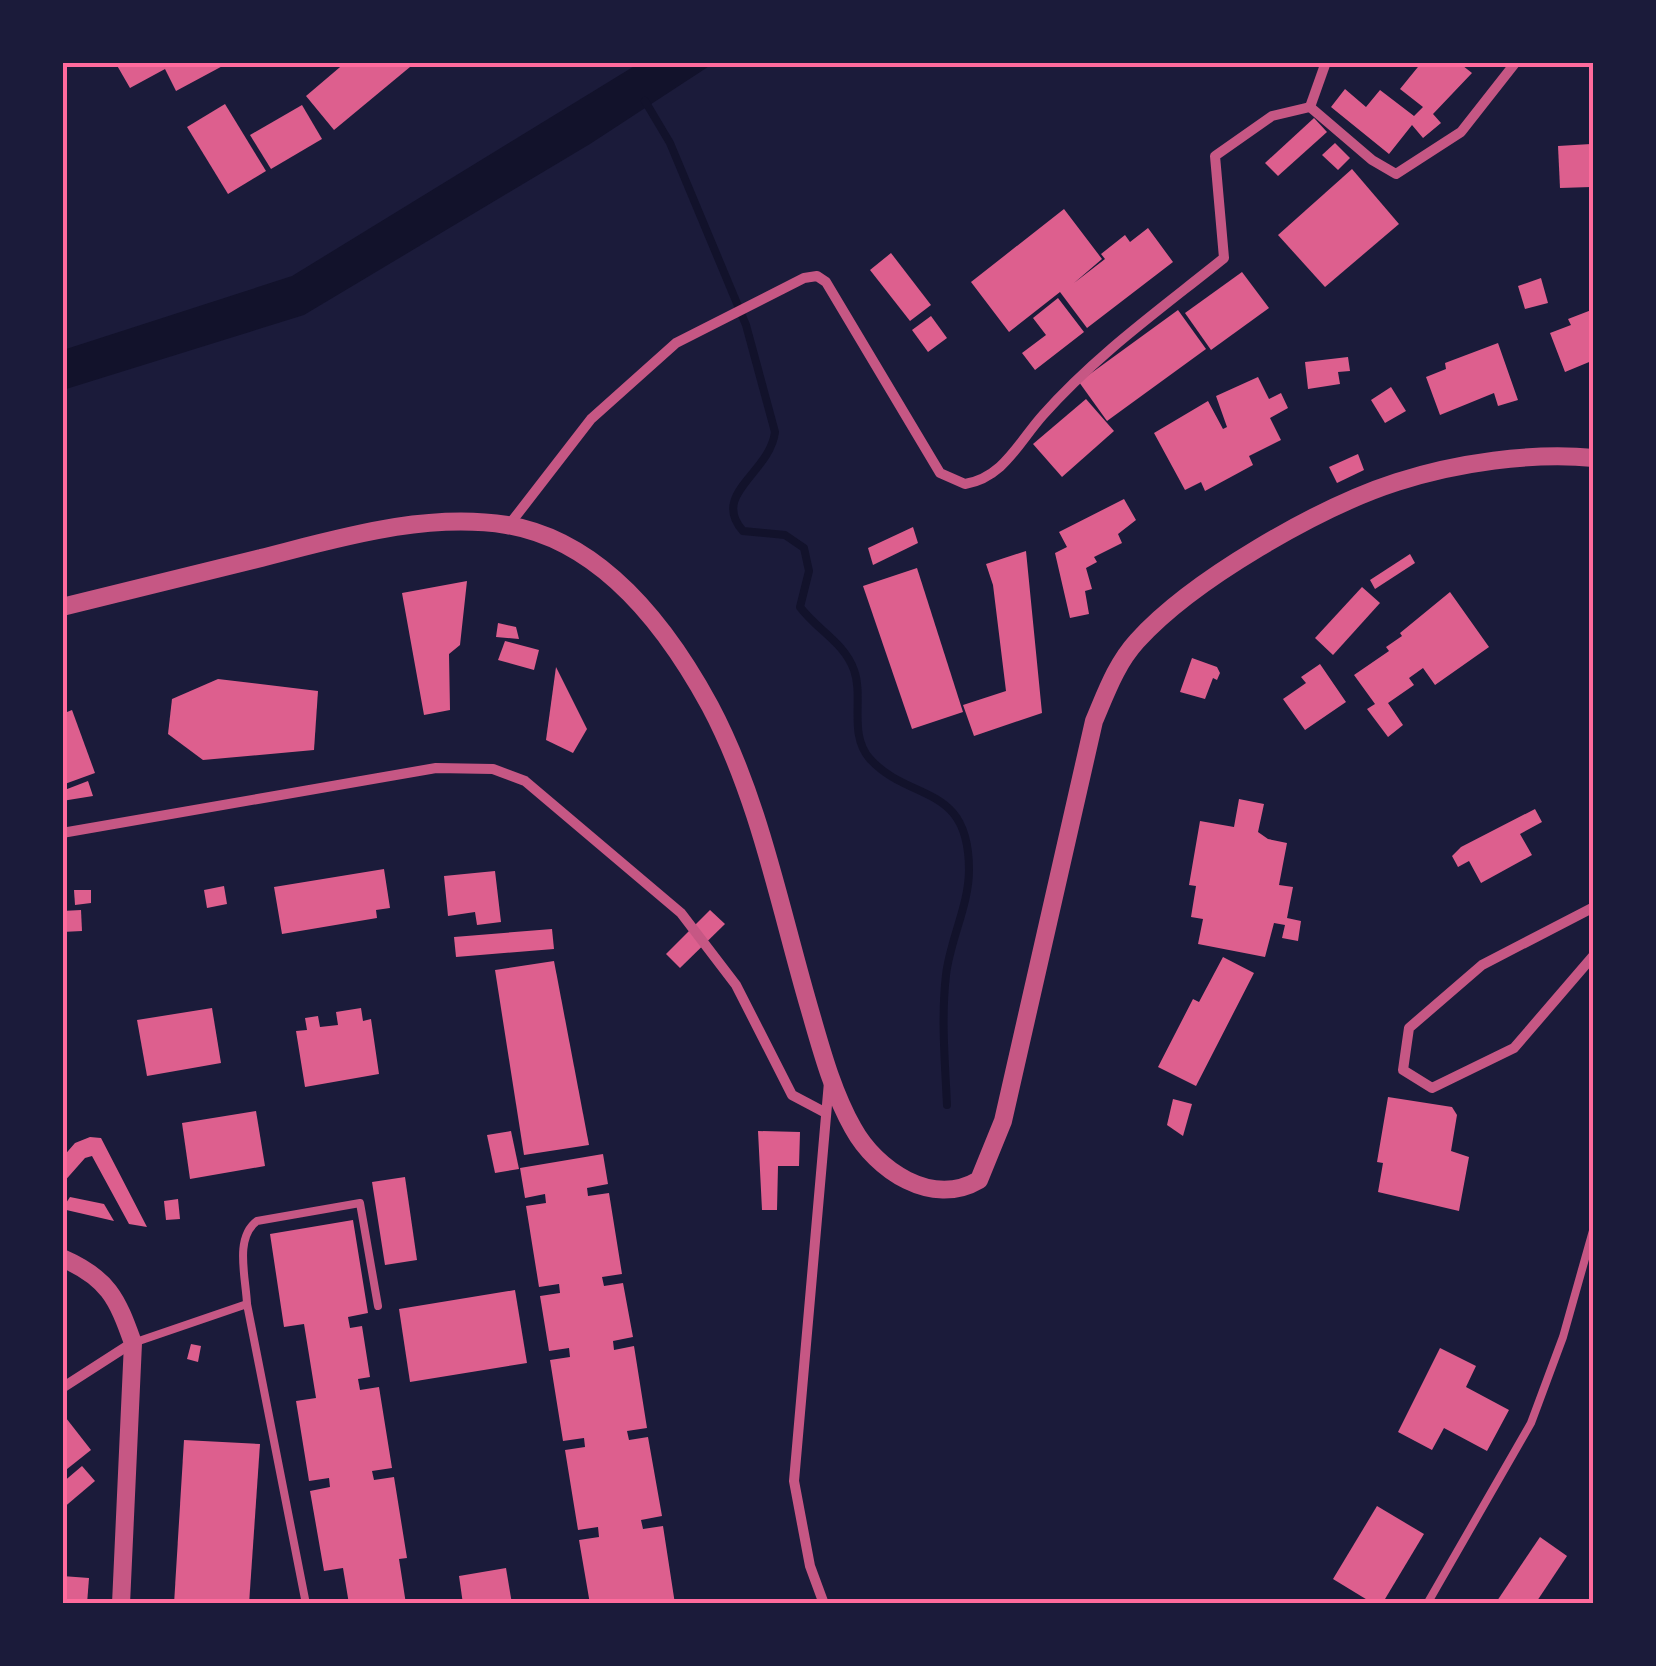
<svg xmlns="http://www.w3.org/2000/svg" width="1656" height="1666" viewBox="0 0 1656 1666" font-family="'Open Sans',sans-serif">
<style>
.water{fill:#12122b}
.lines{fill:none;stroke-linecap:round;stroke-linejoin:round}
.stream{stroke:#12122b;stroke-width:8}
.building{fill:#dd5f8e}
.service{stroke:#c65784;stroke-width:8}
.minor{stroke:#c65784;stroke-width:10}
.tertiary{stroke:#c65784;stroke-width:18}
.neatline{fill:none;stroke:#ff6b9d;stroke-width:4}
</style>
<rect width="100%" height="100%" fill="#1b1b3a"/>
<polygon class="water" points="641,62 714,63 590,144 304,315 63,390 63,350 292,276"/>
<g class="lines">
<path class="stream" d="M 645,101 L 670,143 L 746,325 L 775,432 C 770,473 710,494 743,531 L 785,535 L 804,548 L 809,571 L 800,607 C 817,630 844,642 854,670 C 864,698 848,734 870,759 C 910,803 969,782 969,870 C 969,905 950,940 946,975 C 941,1018 945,1062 947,1105"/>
</g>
<g class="building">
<polygon points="115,62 230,62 176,91 165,69 130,88"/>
<polygon points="346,62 416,62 334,130 306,96"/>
<polygon points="1422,62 1458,62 1472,73 1433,114 1441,123 1423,138 1412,125 1389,154 1331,107 1345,89 1366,107 1380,90 1414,116 1423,107 1400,89"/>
<polygon points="225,104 266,171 228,194 187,127"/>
<polygon points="302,105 322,139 271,169 250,135"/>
<polygon points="1314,118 1327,132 1278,176 1265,163"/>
<polygon points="1335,143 1350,158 1338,170 1322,155"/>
<polygon points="1591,144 1591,187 1560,188 1558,146"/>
<polygon points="1352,169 1399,224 1325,287 1278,235"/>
<polygon points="1064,209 1102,259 1074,283 1105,259 1101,254 1125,235 1130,242 1148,228 1173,262 1087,328 1060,292 1009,332 971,282"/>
<polygon points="891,253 931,305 910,321 870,270"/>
<polygon points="1242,272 1269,308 1211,350 1185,313"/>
<polygon points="1541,278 1548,303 1525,309 1518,286"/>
<polygon points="1058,298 1084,332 1035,370 1022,353 1046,335 1033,318"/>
<polygon points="1594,309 1594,360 1565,372 1550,333 1571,325 1568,319"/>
<polygon points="1178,310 1206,349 1107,421 1079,382"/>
<polygon points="931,316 947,338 928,352 912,330"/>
<polygon points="1498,343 1518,400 1498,406 1494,393 1440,415 1426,377 1446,369 1445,363"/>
<polygon points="1348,357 1350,371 1338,372 1340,384 1308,389 1305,362"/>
<polygon points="1258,377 1269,399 1281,393 1288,408 1270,418 1281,440 1249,456 1253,465 1205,491 1201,482 1185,490 1154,433 1208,401 1223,429 1227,427 1216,396"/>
<polygon points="1391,387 1406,411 1385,423 1371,400"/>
<polygon points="1086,399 1114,431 1062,477 1033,444"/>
<polygon points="1358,454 1364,470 1337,483 1329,467"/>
<polygon points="1124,499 1136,520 1118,534 1122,543 1094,557 1097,562 1086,568 1092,589 1085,591 1089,614 1070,618 1055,553 1067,547 1059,532"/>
<polygon points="913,527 918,543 873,565 868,548"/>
<polygon points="1026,551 1042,713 974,736 963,705 1006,691 993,585 986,564"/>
<polygon points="1410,554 1415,563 1375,589 1370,580"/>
<polygon points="917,568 963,712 912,729 863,586"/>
<polygon points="467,581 460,645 449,654 450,710 424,715 402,593"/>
<polygon points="1362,587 1380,603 1333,655 1315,638"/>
<polygon points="1450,592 1489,647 1435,685 1423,668 1409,678 1414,685 1388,703 1403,725 1388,737 1367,709 1375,704 1354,675 1389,651 1386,647 1402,636 1400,633"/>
<polygon points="498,623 516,627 519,639 496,637"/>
<polygon points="505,641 539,650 534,670 498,660"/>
<polygon points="1192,658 1217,667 1220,673 1217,680 1213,678 1205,699 1180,692"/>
<polygon points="1320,664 1346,702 1305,730 1283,699 1306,683 1301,677"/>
<polygon points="556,667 587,729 573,753 546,740"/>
<polygon points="218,679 318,691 314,750 203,760 168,734 172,699"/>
<polygon points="72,710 95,773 62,785 62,714"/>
<polygon points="88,781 93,796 62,801 62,791"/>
<polygon points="1239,799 1264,804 1258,832 1268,839 1287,843 1279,885 1293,887 1287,918 1301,921 1298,941 1282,938 1285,925 1274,923 1265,957 1198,944 1203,919 1191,917 1196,886 1189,885 1200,821 1234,827"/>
<polygon points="1535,809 1542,822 1520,834 1532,855 1481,883 1469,861 1458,867 1452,856 1461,847"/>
<polygon points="384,869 390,908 376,910 377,918 282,934 274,887"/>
<polygon points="495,871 501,922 477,925 475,912 448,916 444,876"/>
<polygon points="224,886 227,904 207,908 204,890"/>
<polygon points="74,890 91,890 91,903 75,905"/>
<polygon points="81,910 82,931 62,932 62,911"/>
<polygon points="710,910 725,924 680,968 666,954"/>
<polygon points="552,929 554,949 456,957 454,937"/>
<polygon points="1223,957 1254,973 1196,1086 1158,1067 1193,999 1199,1002"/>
<polygon points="554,961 589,1145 524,1155 495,970"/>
<polygon points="212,1008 221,1063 147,1076 137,1020"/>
<polygon points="361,1008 363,1021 371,1019 379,1074 305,1087 296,1031 307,1030 305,1018 318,1016 320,1027 338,1025 336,1012"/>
<polygon points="1388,1097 1452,1107 1457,1115 1451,1151 1469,1157 1459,1211 1378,1192 1383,1163 1377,1162"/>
<polygon points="1173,1099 1192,1104 1183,1136 1167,1125"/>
<polygon points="256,1111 265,1166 190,1179 182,1123"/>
<polygon points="511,1131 519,1169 495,1173 487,1135"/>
<polygon points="758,1131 800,1132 799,1166 778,1166 777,1210 762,1210"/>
<polygon points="90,1137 101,1138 147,1227 129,1224 92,1156 85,1158 62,1184 62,1158 75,1143"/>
<polygon points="603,1154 608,1184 587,1188 588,1196 609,1193 622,1274 602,1277 604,1286 623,1283 633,1337 613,1341 614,1350 634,1346 647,1428 627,1431 629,1440 648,1437 662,1516 641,1520 643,1529 663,1526 675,1604 590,1604 579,1540 599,1537 598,1527 578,1530 565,1450 585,1447 584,1438 563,1441 550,1360 570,1357 569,1348 549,1351 540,1296 560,1293 559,1284 539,1287 526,1206 546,1203 545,1194 525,1198 520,1168"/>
<polygon points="405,1177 417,1260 385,1265 372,1182"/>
<polygon points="70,1197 104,1204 114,1221 62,1209"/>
<polygon points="178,1199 180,1219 166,1220 164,1201"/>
<polygon points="353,1220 368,1313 348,1317 350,1328 362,1326 370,1377 358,1379 360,1390 379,1387 392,1468 372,1471 374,1480 394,1477 407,1558 399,1559 406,1604 349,1604 343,1568 324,1571 310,1491 330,1487 329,1478 309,1481 296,1401 316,1398 304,1324 284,1327 270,1234"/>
<polygon points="515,1290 527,1363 410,1382 399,1309"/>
<polygon points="191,1344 201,1346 198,1362 187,1359"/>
<polygon points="1440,1348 1476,1366 1466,1387 1509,1410 1487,1451 1444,1428 1432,1450 1398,1432"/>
<polygon points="66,1418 91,1450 62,1473 62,1421"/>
<polygon points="184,1440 260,1444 249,1604 174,1604"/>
<polygon points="82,1466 95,1481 62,1509 62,1483"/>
<polygon points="1377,1506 1424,1534 1382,1604 1374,1604 1333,1579"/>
<polygon points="1540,1537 1567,1556 1535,1604 1500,1604 1497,1601"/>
<polygon points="506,1568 512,1604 463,1604 459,1576"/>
<polygon points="62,1576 89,1578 87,1604 62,1604"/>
</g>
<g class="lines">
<g class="service">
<path d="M 247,1304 C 246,1278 234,1238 257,1221 L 360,1203 L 378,1306"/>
<polyline points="133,1343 247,1304 306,1604"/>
<polyline points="1427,1604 1531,1423 1563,1337 1594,1227"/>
</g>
<g class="minor">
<polyline points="1310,107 1326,62"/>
<path d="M 509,525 L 591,419 L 676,343 L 804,278 L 817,276 L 826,282 L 940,473 L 965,484 C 1004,477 1018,443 1043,415 C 1096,355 1162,308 1224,258 L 1215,156 L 1272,116 L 1310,107 L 1372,160 L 1396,174 L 1461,132 L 1516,62"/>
<polyline points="62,833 436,768 493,769 525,781 681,913 736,985 792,1095 826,1113"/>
<polyline points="1594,907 1482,965 1409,1028 1403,1070 1432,1088 1514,1048 1594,955"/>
<polyline points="62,1388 132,1343"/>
<polyline points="824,1604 810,1566 794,1481 829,1082"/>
</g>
<g class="tertiary">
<path d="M 62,607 C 129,590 195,574 261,558 C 340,538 425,512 507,525 C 602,541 667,627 710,706 C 759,798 780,908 809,1007 C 821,1048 832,1091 853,1128 C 876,1170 932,1208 979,1180 L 1003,1121 L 1094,721 C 1106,693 1116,664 1137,641 C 1192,580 1319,507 1397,482 C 1456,463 1531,452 1594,458"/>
<path d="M 62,1258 C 108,1278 117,1298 133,1343 L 121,1604"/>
</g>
</g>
<rect width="1656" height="1666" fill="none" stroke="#1b1b3a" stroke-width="130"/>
<rect x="65" y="65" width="1526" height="1536" class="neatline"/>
</svg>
